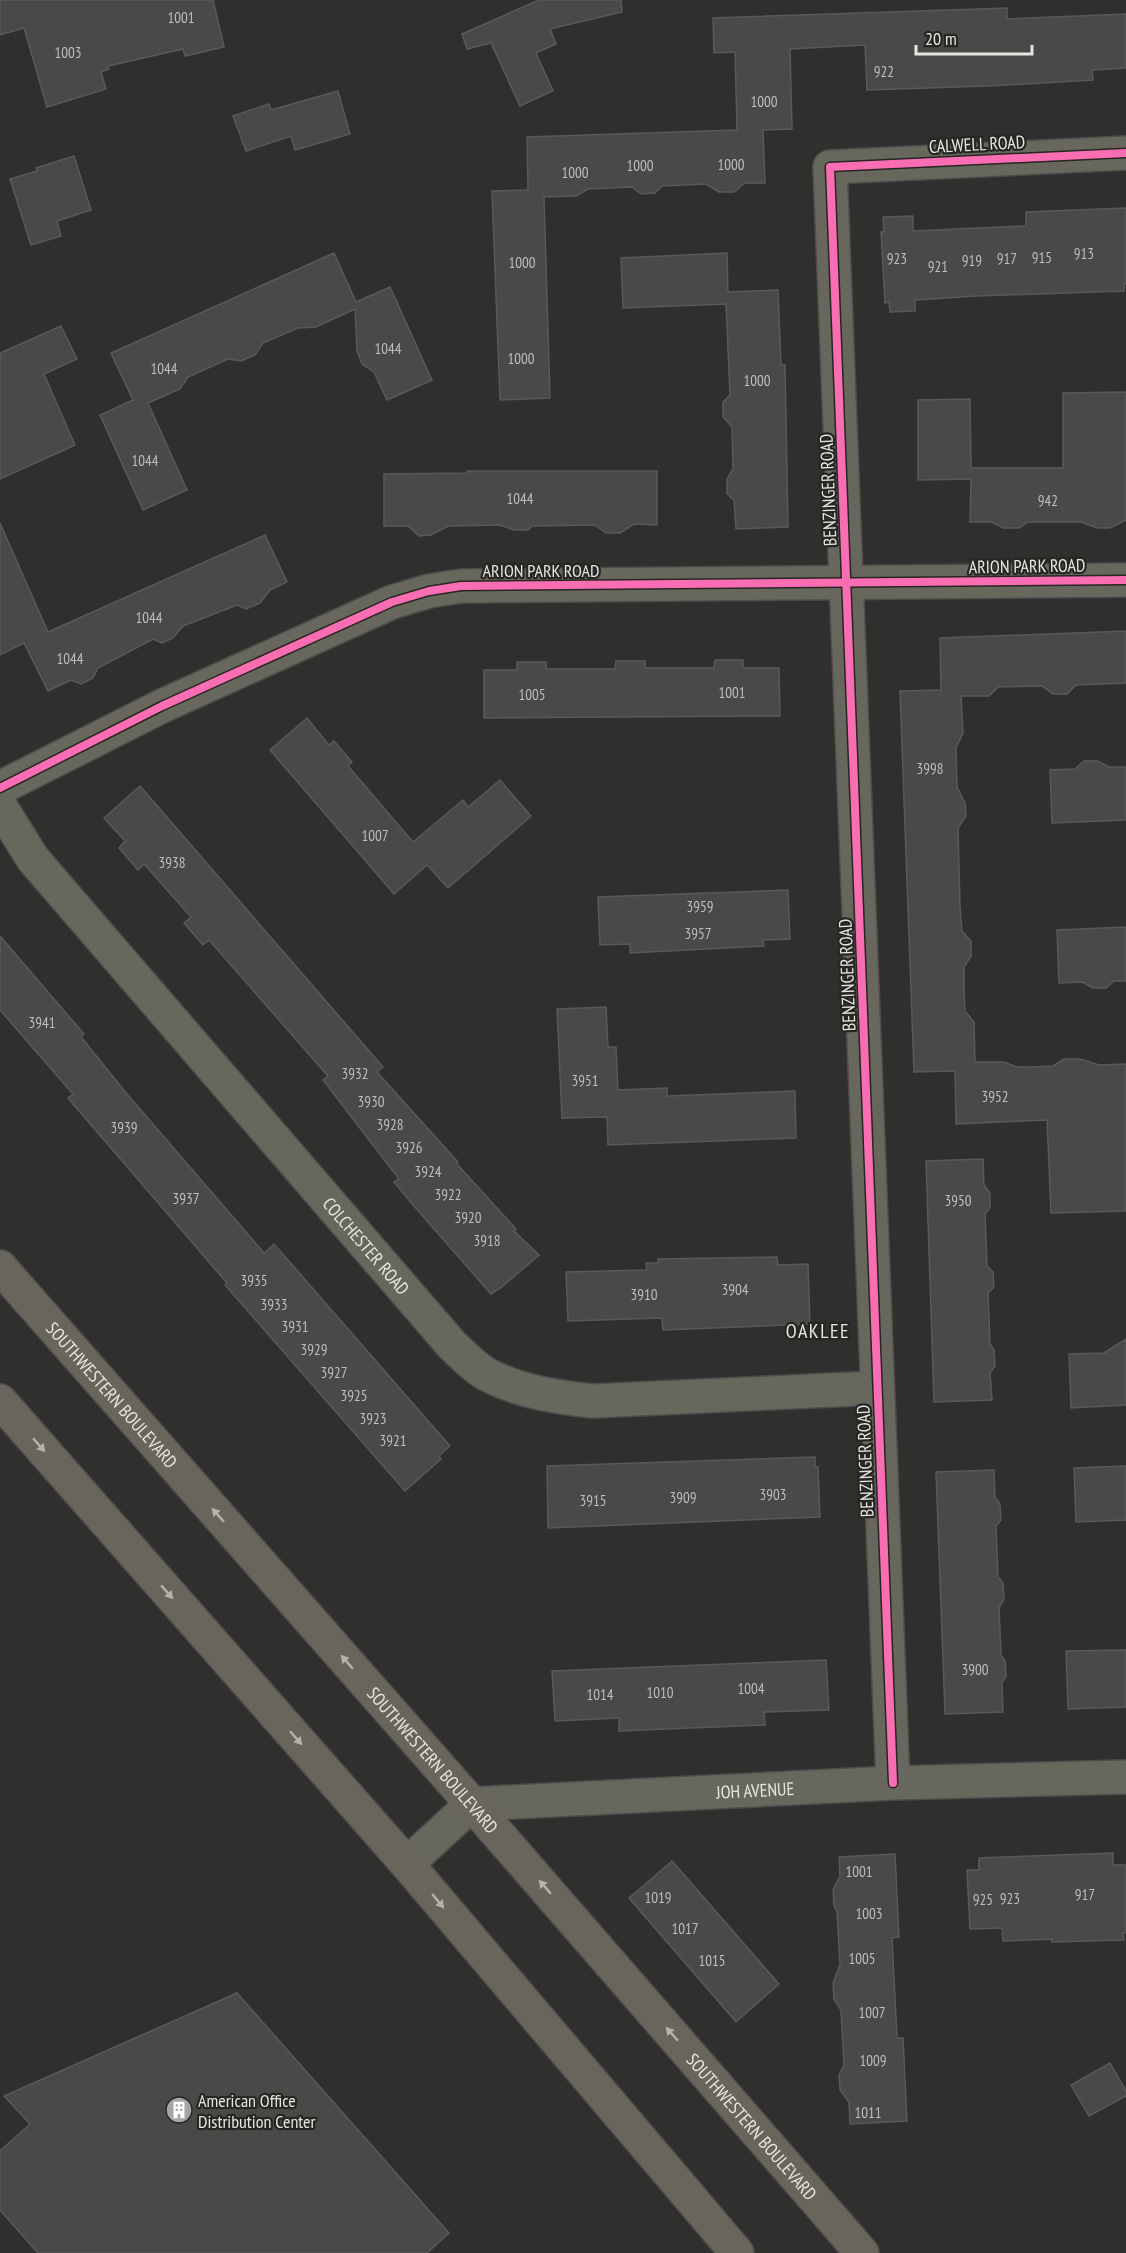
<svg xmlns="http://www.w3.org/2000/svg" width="1126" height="2253" viewBox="0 0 1126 2253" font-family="'PT Sans Narrow',sans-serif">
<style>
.building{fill:#4a4948;stroke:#5a5958;stroke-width:1.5}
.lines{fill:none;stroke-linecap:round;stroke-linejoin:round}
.street-casing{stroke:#4c4c4b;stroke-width:36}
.primary-casing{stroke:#4c4c4b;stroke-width:36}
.street{stroke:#68675d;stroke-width:33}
.primary{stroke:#68665c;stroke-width:33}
.cycleway-casing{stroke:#272622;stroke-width:11}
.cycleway{stroke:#f96db3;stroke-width:8}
.oneway{fill:#b3b2ac}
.labels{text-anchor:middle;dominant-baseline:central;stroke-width:4.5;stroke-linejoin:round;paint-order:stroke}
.number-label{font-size:15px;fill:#bebebc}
.street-label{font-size:18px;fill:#e5e5e2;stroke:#272622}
.poi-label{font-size:18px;fill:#e5e5e2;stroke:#272622;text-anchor:start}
.neighbourhood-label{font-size:20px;letter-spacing:1.5px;fill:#e5e5e2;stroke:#272622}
</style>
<rect width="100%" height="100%" fill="#302f2d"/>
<g class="building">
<polygon points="0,0 213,0 224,47 185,56 183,49 108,66 109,69 101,72 106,89 47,107 24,28 0,35"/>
<polygon points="539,0 621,0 622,12 550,29 556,44 536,53 553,91 520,106 491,43 467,49 462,34"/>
<polygon points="1007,8 1007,19 1126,14 1126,68 1092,70 1093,80 988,86 867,90 865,45 790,49 792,129 763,130 765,183 745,183 734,192 719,192 706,184 662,186 655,193 641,194 632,187 588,189 576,196 544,197 550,398 500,400 492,191 528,190 527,137 737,130 735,52 714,53 713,18"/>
<polygon points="338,91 350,134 295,150 291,136 246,151 233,116 269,104 271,110"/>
<polygon points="74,156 91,210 57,221 61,236 31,245 10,179 37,171 36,168"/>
<polygon points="1126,208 1126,284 1124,284 1124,291 977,296 915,300 915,311 890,312 889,302 885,303 881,232 884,232 883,217 913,216 913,231 1026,226 1026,212"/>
<polygon points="334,253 356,302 390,287 432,380 387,400 374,372 362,364 357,351 355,309 316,327 298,328 263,343 255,355 241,361 228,359 188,377 180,389 148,403 187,490 143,510 100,415 133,400 111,353"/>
<polygon points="727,253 728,292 778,290 781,365 785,365 788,527 736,529 734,500 727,494 727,479 733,469 732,427 723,417 723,402 730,395 726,304 623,308 621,258"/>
<polygon points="61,326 77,359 44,374 75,445 0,479 0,353"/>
<polygon points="1126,392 1126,520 1110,528 1097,528 1081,522 1028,522 1019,528 1003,528 992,522 970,522 971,479 918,480 918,400 970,399 971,468 1063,468 1063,393"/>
<polygon points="467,471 657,471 657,525 634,524 620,533 606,533 595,525 532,526 528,530 514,530 500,525 448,526 431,535 419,536 408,526 384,526 384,474 467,473"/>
<polygon points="0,523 48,632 265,535 287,582 270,590 260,603 246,609 237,605 183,626 173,638 162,643 153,639 98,668 93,678 81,684 71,680 48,691 24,643 0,655"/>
<polygon points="1126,631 1126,683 1076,685 1067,694 1053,694 1042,686 998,687 989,696 961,696 963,733 956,748 957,787 965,803 966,816 958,828 960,907 962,931 971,941 971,956 964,967 964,991 965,1011 974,1022 975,1062 1004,1062 1017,1067 1033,1067 1053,1066 1064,1059 1080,1059 1099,1065 1126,1064 1126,1211 1051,1213 1047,1120 956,1124 955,1071 914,1072 900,691 941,690 940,638"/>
<polygon points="715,660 743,660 743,668 779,668 780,716 484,718 484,670 517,670 517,662 546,662 546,669 615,669 616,661 645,661 645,668 714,668"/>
<polygon points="307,718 329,745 334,741 352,762 348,766 413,842 463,800 468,807 500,780 531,816 448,888 427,865 394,894 270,750"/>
<polygon points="1084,761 1098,761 1109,767 1126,767 1126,820 1052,823 1050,770 1075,769"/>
<polygon points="140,786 383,1067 377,1072 458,1162 456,1163 516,1229 514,1231 539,1255 502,1287 491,1294 413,1205 394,1182 399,1179 323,1080 328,1076 209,940 203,945 184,923 191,917 144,864 138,870 119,848 125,841 104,818"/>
<polygon points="788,890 790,939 763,940 764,946 630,953 630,944 600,945 598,897"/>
<polygon points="1126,927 1126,981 1114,981 1106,988 1093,988 1082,982 1059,983 1057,930"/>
<polygon points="0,936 84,1034 81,1037 127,1094 264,1253 274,1244 450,1446 439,1456 441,1459 405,1491 225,1285 227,1283 68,1098 73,1094 0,1010"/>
<polygon points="606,1007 608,1047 616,1047 618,1090 667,1088 667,1096 795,1091 796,1138 608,1145 607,1117 562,1118 557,1009"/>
<polygon points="983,1159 984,1185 990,1193 990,1208 985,1214 987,1266 993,1272 994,1287 988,1293 990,1344 994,1350 995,1366 990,1373 992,1400 934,1402 926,1161"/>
<polygon points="777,1257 778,1265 808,1264 810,1324 663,1330 662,1318 568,1321 566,1272 647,1270 646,1263 658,1263 658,1259"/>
<polygon points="1126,1339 1126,1405 1071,1408 1069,1354 1104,1353"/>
<polygon points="815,1457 815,1467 818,1467 820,1517 548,1528 547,1466"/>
<polygon points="1126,1466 1126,1520 1076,1522 1074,1468"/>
<polygon points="994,1470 995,1497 1000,1504 1001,1520 996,1526 998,1577 1003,1583 1004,1599 999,1608 1001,1655 1005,1661 1006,1676 1002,1683 1003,1712 945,1714 936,1472"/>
<polygon points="1126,1650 1126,1707 1068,1709 1066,1651"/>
<polygon points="826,1660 829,1710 764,1712 765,1725 619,1731 619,1718 555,1721 552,1671"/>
<polygon points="1113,1853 1113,1865 1126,1865 1126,1933 1123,1933 1124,1940 1052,1942 1052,1939 1003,1941 1002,1928 970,1929 967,1870 979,1870 979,1858"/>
<polygon points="895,1854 899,1937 892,1938 897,2038 903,2038 907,2121 850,2124 849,2102 840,2090 839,2075 844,2065 841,2010 834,1999 833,1983 840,1965 837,1911 834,1906 833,1890 840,1876 839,1857"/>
<polygon points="672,1861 779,1984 736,2022 629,1898"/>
<polygon points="237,1993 449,2233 427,2253 38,2253 0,2210 0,2151 30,2124 4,2096"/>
<polygon points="1110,2063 1126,2091 1126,2096 1089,2116 1071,2085"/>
</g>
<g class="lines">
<defs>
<g id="street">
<polyline points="0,788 162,706 392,602 429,591 461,586 1126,580"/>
<path id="s1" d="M 0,806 L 33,859 L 452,1345 C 463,1355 475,1368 488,1375 C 521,1392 556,1397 592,1401 L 877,1388"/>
<polyline points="893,1783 830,167 1126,153"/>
<path id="s2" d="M 407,1864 L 472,1804 L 893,1783 L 1126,1777"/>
</g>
<g id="primary">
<path id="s3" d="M 0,1267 L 472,1804 L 862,2253"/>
<polyline points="0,1401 407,1864 737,2253"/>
</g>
</defs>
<use href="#street" class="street-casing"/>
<use href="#primary" class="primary-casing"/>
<use href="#street" class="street"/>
<use href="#primary" class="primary"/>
<defs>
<g id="cycleway">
<polyline points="0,788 162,706 392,602 429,591 461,586 1126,580"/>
<polyline points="893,1783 830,167 1126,153"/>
</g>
</defs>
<use href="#cycleway" class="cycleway-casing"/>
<use href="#cycleway" class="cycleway"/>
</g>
<defs><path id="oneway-solid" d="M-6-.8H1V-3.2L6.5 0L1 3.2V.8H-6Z" transform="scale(1.5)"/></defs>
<g class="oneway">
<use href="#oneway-solid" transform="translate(39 1445) rotate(49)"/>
<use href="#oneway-solid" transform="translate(218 1515) rotate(-131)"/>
<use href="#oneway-solid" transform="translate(167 1592) rotate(49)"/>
<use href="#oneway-solid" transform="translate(347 1662) rotate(-131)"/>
<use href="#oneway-solid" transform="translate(296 1738) rotate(49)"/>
<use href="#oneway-solid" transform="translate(545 1887) rotate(-131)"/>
<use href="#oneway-solid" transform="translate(438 1901) rotate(50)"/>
<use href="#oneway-solid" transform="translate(672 2034) rotate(-131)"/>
</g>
<defs>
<symbol id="building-disc" viewBox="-11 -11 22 22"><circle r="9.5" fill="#a6a5a3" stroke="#272622"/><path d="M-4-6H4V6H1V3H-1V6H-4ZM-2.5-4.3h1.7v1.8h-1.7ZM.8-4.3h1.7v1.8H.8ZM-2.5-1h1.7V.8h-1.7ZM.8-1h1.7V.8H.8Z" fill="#fff"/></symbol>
</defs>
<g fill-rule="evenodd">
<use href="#building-disc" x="164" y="2095" width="30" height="30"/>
</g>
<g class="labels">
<g class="number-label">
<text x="181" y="17">1001</text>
<text x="68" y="52">1003</text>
<text x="884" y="71">922</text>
<text x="764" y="101">1000</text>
<text x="731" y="164">1000</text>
<text x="640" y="165">1000</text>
<text x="575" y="172">1000</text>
<text x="1084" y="253">913</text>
<text x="1042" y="257">915</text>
<text x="897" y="258">923</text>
<text x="1007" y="258">917</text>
<text x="972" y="260">919</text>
<text x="522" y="262">1000</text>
<text x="938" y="266">921</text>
<text x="388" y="348">1044</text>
<text x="521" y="358">1000</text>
<text x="164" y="368">1044</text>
<text x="757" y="380">1000</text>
<text x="145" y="460">1044</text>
<text x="520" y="498">1044</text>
<text x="1048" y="500">942</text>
<text x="149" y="617">1044</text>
<text x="70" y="658">1044</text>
<text x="732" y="692">1001</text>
<text x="532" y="694">1005</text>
<text x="930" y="768">3998</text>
<text x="375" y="835">1007</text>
<text x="172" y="862">3938</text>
<text x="700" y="906">3959</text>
<text x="698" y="933">3957</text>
<text x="42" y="1022">3941</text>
<text x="355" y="1073">3932</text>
<text x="585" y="1080">3951</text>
<text x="995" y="1096">3952</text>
<text x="371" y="1101">3930</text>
<text x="390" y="1124">3928</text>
<text x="124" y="1127">3939</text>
<text x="409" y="1147">3926</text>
<text x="428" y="1171">3924</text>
<text x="448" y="1194">3922</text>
<text x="186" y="1198">3937</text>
<text x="958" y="1200">3950</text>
<text x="468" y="1217">3920</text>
<text x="487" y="1240">3918</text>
<text x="254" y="1280">3935</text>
<text x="735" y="1289">3904</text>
<text x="644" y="1294">3910</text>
<text x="274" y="1304">3933</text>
<text x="295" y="1326">3931</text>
<text x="314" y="1349">3929</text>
<text x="334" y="1372">3927</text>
<text x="354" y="1395">3925</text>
<text x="373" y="1418">3923</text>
<text x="393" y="1440">3921</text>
<text x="773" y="1494">3903</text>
<text x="683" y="1497">3909</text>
<text x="593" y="1500">3915</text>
<text x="975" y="1669">3900</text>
<text x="751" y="1688">1004</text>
<text x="660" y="1692">1010</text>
<text x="600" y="1694">1014</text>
<text x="859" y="1871">1001</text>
<text x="1085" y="1894">917</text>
<text x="658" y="1897">1019</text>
<text x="1010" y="1898">923</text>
<text x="983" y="1899">925</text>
<text x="869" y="1913">1003</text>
<text x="685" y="1928">1017</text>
<text x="862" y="1958">1005</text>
<text x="712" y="1960">1015</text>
<text x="872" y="2012">1007</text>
<text x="873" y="2060">1009</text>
<text x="868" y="2112">1011</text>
</g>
<g class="street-label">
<text transform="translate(977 144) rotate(-3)">CALWELL ROAD</text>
<text transform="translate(828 490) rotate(-92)">BENZINGER ROAD</text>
<text transform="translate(1027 566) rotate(-1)">ARION PARK ROAD</text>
<text x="541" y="570">ARION PARK ROAD</text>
<text transform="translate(847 975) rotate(-92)">BENZINGER ROAD</text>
<text stroke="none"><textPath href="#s1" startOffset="573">COLCHESTER ROAD</textPath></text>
<text stroke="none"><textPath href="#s3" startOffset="170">SOUTHWESTERN BOULEVARD</textPath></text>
<text transform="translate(865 1461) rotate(-92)">BENZINGER ROAD</text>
<text stroke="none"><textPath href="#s3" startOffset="656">SOUTHWESTERN BOULEVARD</textPath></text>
<text stroke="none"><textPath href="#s2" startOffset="372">JOH AVENUE</textPath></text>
<text stroke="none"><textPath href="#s3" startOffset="1142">SOUTHWESTERN BOULEVARD</textPath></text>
</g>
<g class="poi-label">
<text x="198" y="2100">American Office<tspan x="198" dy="21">Distribution Center</tspan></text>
</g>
<g class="neighbourhood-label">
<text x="818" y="1331">OAKLEE</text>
</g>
</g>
<path d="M916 45v9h116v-9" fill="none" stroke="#e5e5e2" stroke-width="3"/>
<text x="925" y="45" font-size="18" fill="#e5e5e2" stroke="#272622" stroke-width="4.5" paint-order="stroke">20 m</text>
</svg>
